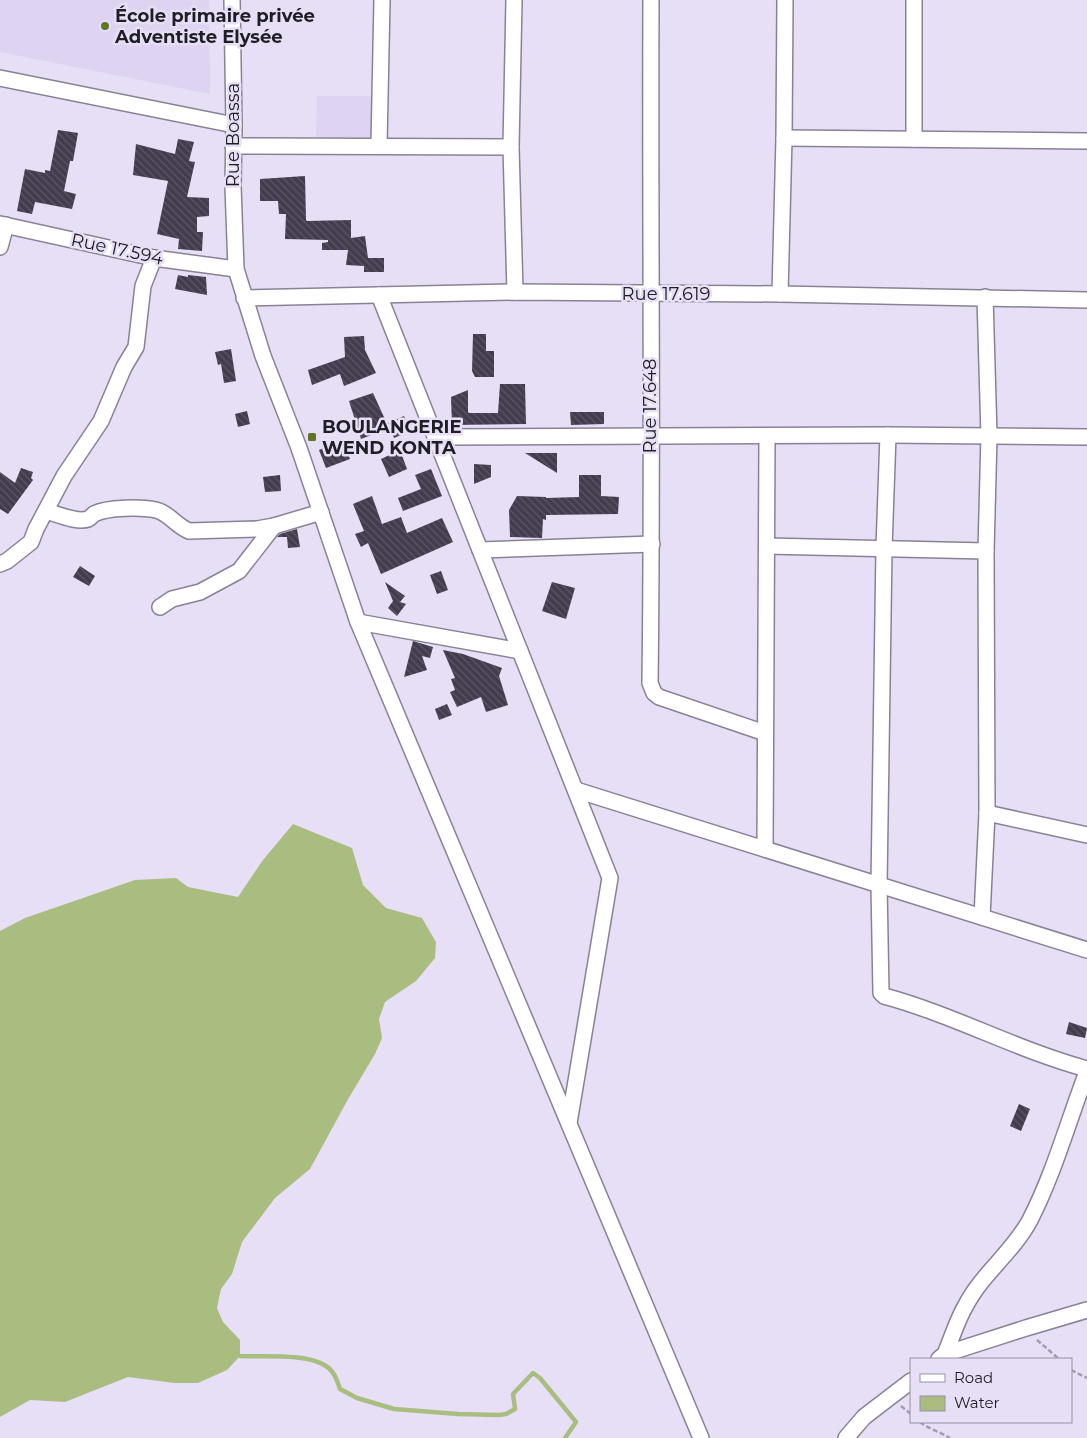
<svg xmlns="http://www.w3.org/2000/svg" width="1087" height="1438" viewBox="0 0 1087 1438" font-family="Montserrat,sans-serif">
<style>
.built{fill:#ded3f1}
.water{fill:#aabd81}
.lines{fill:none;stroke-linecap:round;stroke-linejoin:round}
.stream{stroke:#aabd81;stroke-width:4.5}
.building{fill:url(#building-back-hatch)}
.minor-casing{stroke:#898296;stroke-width:18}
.path{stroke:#a29cad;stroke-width:2.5;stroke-dasharray:5 2.5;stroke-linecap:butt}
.minor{stroke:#fff;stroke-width:15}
.poi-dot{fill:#617526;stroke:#e7dff6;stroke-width:2}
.labels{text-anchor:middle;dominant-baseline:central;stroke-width:5;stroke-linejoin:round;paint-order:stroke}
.poi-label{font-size:18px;font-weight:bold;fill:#201d25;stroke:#e7dff6;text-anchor:start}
.street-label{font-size:18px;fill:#201d25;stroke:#e7dff6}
</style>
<defs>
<pattern id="building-back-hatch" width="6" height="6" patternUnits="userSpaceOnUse" patternTransform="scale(1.25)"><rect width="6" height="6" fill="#433c4e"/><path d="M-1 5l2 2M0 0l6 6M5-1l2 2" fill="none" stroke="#5b5564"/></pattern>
</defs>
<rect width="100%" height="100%" fill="#e7dff6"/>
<g class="built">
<polygon points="0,0 209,0 210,94 0,52"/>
<polygon points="317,96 371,96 371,138 316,137"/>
</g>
<polygon class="water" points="293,824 352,848 363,885 386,908 422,918 436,942 435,958 416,981 385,1002 379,1019 382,1038 375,1054 347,1101 310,1169 275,1198 242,1242 232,1274 221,1289 217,1308 223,1322 240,1340 240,1356 227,1370 198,1383 174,1383 128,1377 65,1402 30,1400 0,1417 0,931 25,918 135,880 176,878 188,887 238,897 263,860"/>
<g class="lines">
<path class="stream" d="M 235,1354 L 240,1356 C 264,1357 306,1353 326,1366 C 334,1371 337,1380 340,1389 L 357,1398 L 394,1409 L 458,1414 L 499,1415 L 506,1414 L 515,1409 L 513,1394 L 533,1373 L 540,1378 L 576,1422 L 565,1438"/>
</g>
<g class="building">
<polygon points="58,130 78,133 73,161 70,161 64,191 76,194 72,209 35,202 32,214 17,211 25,169 45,173 45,170 50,171"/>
<polygon points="178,139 194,142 189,161 195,162 187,197 209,198 209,216 197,217 197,232 203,232 202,251 178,249 179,239 157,234 168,181 133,175 136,144 175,154"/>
<polygon points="305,176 306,220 307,221 351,220 351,238 365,236 368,258 384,258 384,272 364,272 364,266 346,265 348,250 322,250 322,243 328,242 328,240 285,239 286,214 279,214 278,201 260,201 260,179"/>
<polygon points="178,275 188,277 188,275 206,277 207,295 175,289"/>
<polygon points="473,334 486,334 486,351 494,351 494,377 475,377 472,371"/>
<polygon points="364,336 365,350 376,373 344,386 340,374 312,385 308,370 345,357 344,337"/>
<polygon points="231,349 236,381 224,383 221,364 218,365 215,352"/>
<polygon points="500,384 525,384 526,424 452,425 451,397 468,390 468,412 469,413 498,413"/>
<polygon points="373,393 389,428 361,439 349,401"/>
<polygon points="247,411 250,424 238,427 235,414"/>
<polygon points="570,412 604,412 604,424 571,425"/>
<polygon points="404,416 410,431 394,438 388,423"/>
<polygon points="342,440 350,459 326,468 319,450"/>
<polygon points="400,450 407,469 389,477 381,459"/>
<polygon points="525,453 557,453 557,473"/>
<polygon points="474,464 491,465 491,477 474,484"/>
<polygon points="21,468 33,472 31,478 33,480 8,514 0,509 0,472 15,483"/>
<polygon points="431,469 442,496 403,511 398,498 421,489 415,475"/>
<polygon points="280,475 281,491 265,492 263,477"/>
<polygon points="579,475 601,475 601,496 619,497 618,514 546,515 546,520 543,519 542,538 510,537 509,510 517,496 546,497 546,498 579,497"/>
<polygon points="372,496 382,524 401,517 407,533 442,518 453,542 381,574 368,543 361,547 355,534 364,531 353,504"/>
<polygon points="297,529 300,547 288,548 287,537 277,537 280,534"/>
<polygon points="80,566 95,576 89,586 73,577"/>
<polygon points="441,571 448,590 437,594 430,575"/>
<polygon points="385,582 405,596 400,602 406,604 397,616 388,608 393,601"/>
<polygon points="552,582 575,588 566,619 542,611"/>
<polygon points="413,641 433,647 430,658 422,656 427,670 404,677"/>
<polygon points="443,650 463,654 502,668 499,676 508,705 486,712 481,697 457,707 450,692 455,690 451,679 455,678"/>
<polygon points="447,704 452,715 439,720 435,709"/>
<polygon points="1069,1022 1087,1028 1085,1038 1066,1034"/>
<polygon points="1019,1104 1030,1109 1021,1131 1010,1126"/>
</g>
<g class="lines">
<defs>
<g id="minor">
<polyline points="232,0 234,125 233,186 236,269 263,356 299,448 358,622 701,1438"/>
<polyline points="514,0 511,147 515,292"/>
<path d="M 651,0 C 650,228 653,455 650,683 L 654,693 L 659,697 L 765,733"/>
<polyline points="0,78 234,125"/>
<polyline points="784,138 1087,141"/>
<polyline points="914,139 914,0"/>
<polyline points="379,145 382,0"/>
<polyline points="233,146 511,147"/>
<polyline points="0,224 154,258 236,269"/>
<polyline points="0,247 6,225"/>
<polyline points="780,294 784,138 785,0"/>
<polyline points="379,295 610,878 569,1123"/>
<polyline points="244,298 515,292 780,294 1087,300"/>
<path d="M 888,435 L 884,548 L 879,885 L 881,993 L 884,996 C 954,1015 1017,1050 1087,1069"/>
<polyline points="435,437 888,435 1087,437"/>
<path d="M 46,511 C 57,514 77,523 88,519 C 90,518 92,516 94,514 C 108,507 141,507 156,510 C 169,513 176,526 189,531 L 257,529 L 274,526 L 321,512"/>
<polyline points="767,546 986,551"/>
<polyline points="480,550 652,544"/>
<polyline points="0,564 7,561 31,542 36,529 64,476 101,421 124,367 136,347 143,286 154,258"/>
<polyline points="160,607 172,599 200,592 239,571 274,526"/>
<polyline points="358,622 520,651"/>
<polyline points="576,790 1087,950"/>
<polyline points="987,813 1087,835"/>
<polyline points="765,849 767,436"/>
<polyline points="982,917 987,813 986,551 989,436 985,297"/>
<polyline points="945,1354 1026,1328 1087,1310"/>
<path d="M 939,1359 L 945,1354 C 952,1338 957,1320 966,1305 C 982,1274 1013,1252 1030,1220 C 1054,1173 1068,1122 1087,1072"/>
<polyline points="846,1438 864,1417 911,1381"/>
</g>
</defs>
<use href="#minor" class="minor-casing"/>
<g class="path">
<polyline points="1037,1340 1059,1359"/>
<polyline points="1071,1370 1087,1378"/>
<polyline points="901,1406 911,1414"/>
<path d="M 920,1422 C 929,1429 940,1432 950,1438"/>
</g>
<use href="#minor" class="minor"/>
</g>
<g class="poi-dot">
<circle cx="105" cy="26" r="5"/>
<rect x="307" y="432" width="10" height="10" rx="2.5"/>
</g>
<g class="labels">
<g class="poi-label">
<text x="115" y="16">École primaire privée<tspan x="115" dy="21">Adventiste Elysée</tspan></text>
<text x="322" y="427">BOULANGERIE<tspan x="322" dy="21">WEND KONTA</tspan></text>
</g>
<g class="street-label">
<text transform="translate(233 135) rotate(-90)">Rue Boassa</text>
<text transform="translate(117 249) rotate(12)">Rue 17.594</text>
<text x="666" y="294">Rue 17.619</text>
<text transform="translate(650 406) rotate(-90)">Rue 17.648</text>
</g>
</g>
<rect x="910" y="1358" width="162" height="65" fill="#e7dff6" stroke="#9791a2"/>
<rect x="920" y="1374" width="25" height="8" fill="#ffffff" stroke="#9791a2"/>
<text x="954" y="1383" font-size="15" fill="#201d25">Road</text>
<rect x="920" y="1396" width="25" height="15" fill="#aabd81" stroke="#9791a2"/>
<text x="954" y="1408" font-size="15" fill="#201d25">Water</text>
</svg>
